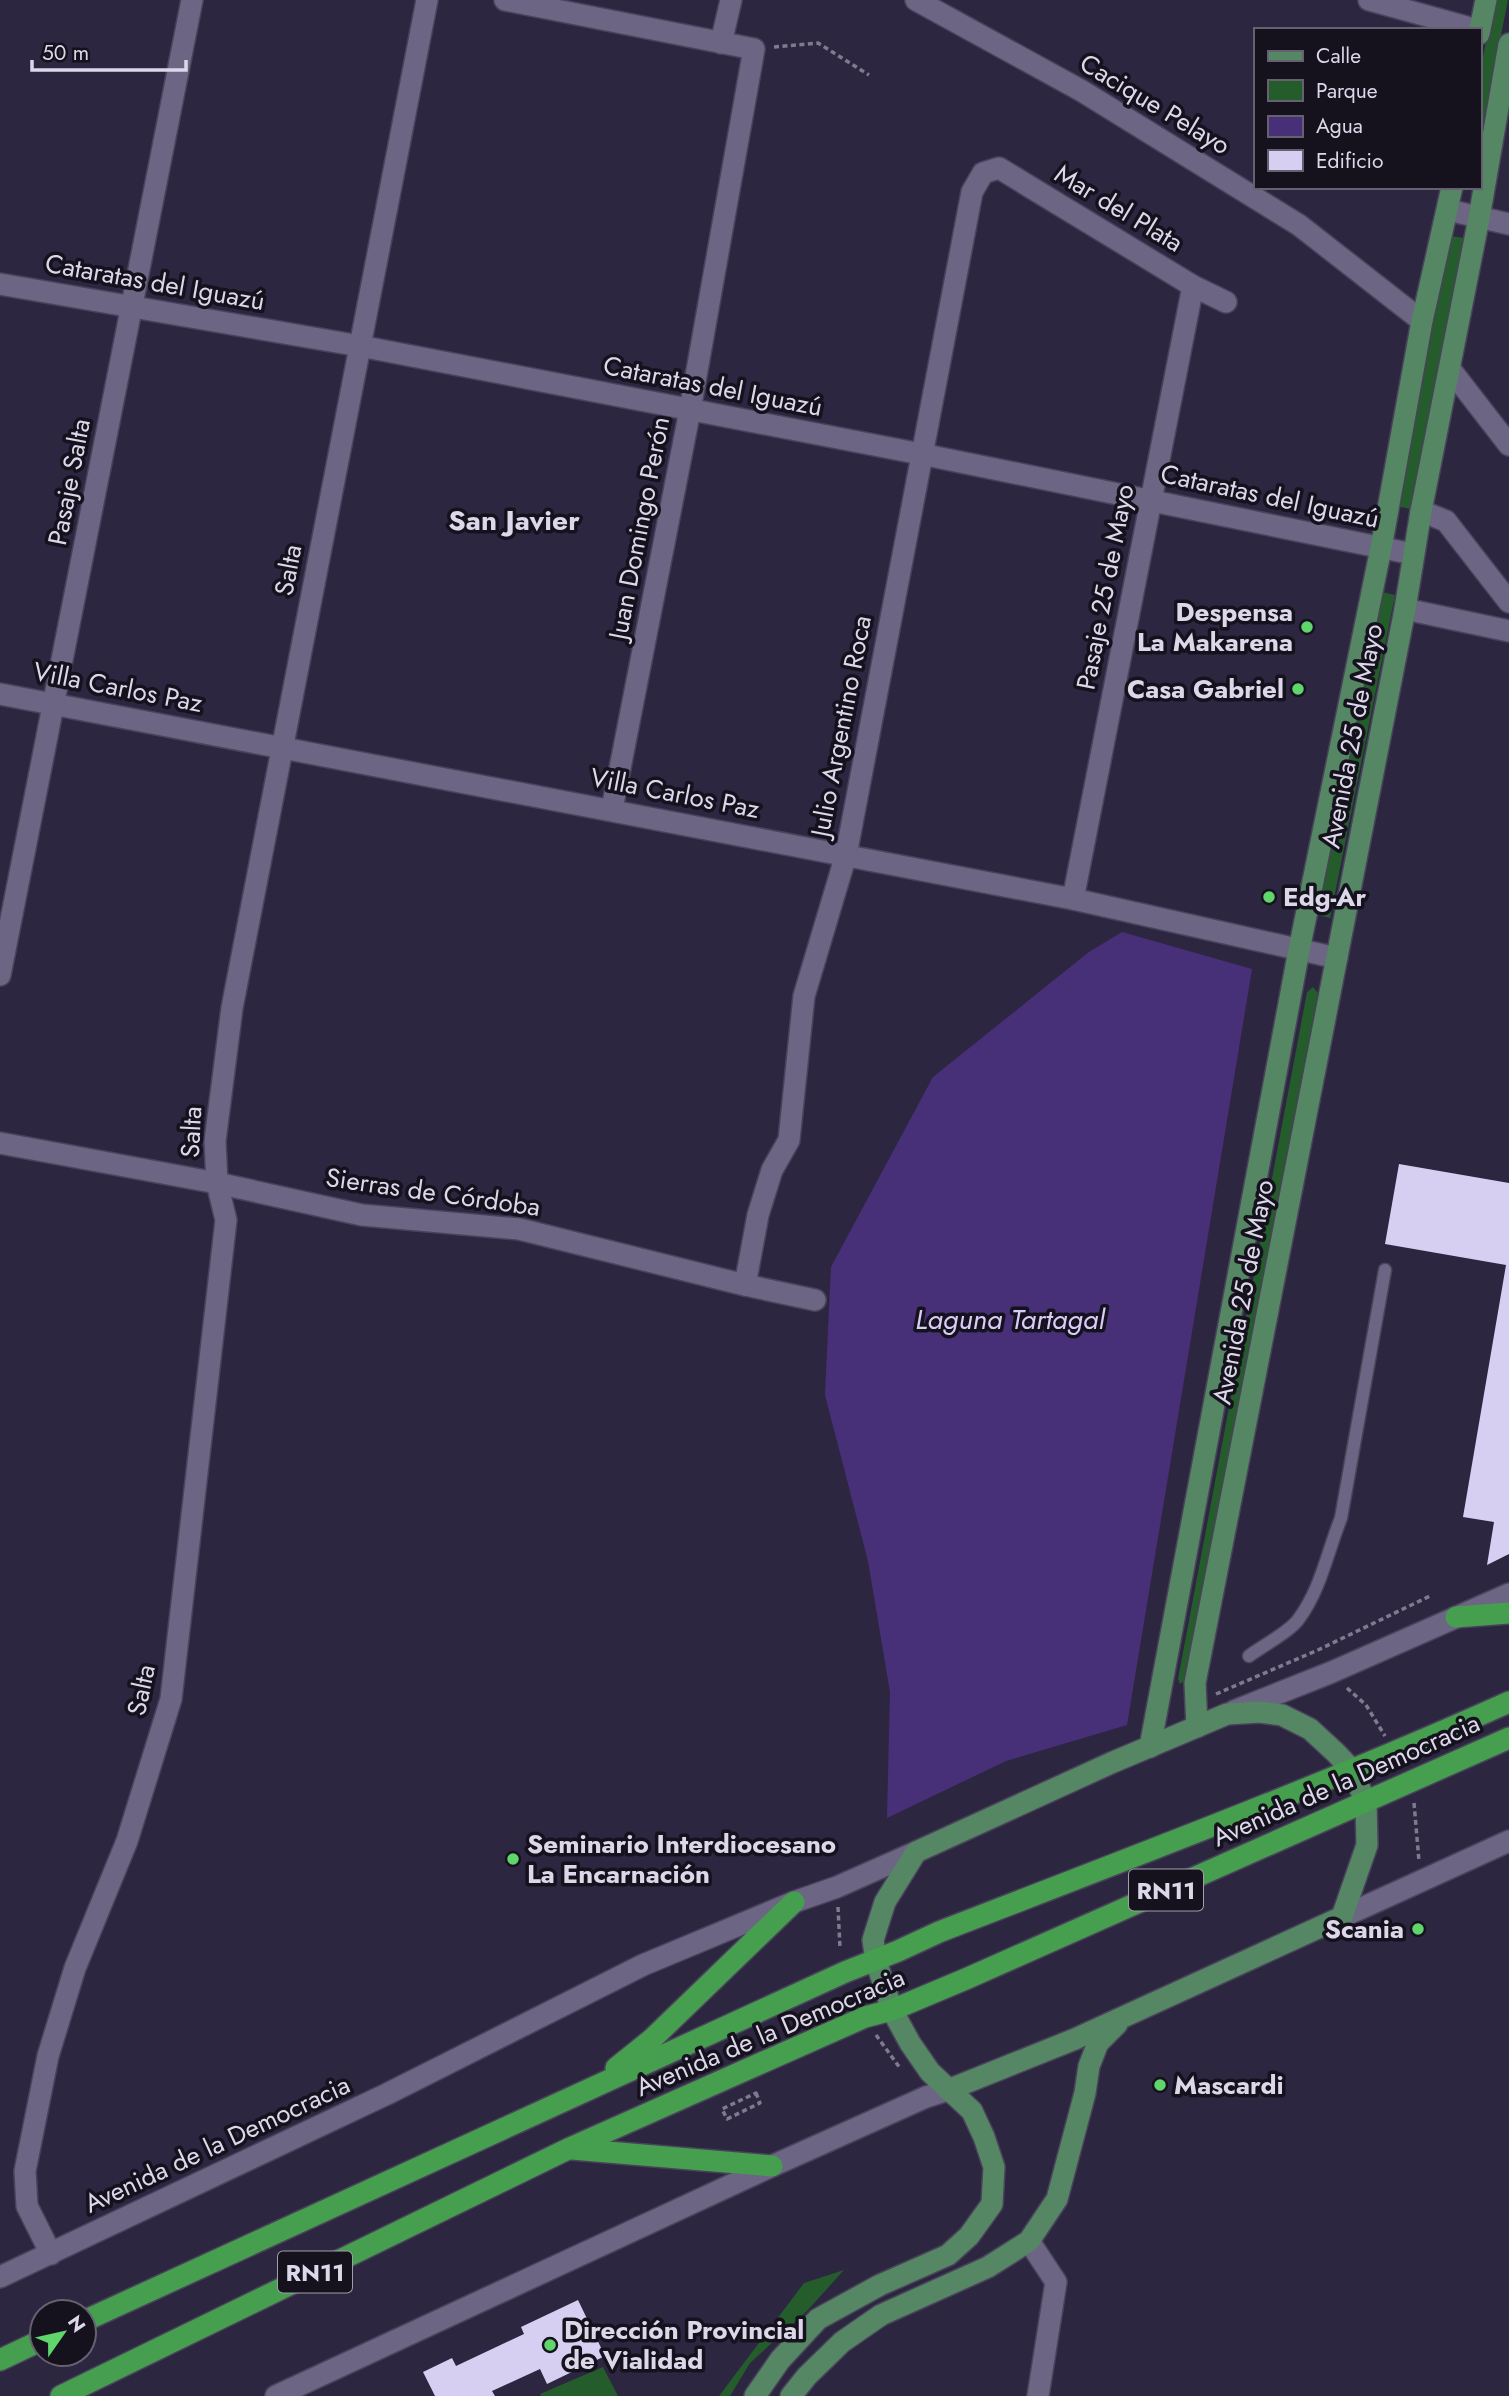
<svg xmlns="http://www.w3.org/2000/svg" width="1509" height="2396" viewBox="0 0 1509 2396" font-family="Jost,sans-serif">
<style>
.green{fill:#255c2b}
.water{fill:#483078}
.building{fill:#d7cff2}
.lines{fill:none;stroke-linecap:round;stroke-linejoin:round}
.lane-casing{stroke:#49435a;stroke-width:15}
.street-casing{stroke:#49435a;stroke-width:24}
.secondary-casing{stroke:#49435a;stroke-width:24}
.primary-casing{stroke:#49435a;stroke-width:24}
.highway-casing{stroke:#49435a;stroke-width:24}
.path{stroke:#7f7a90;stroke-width:3.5;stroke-dasharray:5 3.5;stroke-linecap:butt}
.lane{stroke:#6c6584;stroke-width:12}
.street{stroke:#6c6584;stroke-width:21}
.secondary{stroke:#6c6584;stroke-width:21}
.primary{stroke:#558764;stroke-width:21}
.highway{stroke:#469e4f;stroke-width:21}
.poi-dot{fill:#5fd56b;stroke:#15121e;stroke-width:2.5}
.labels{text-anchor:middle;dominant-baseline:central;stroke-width:7;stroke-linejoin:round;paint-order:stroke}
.shield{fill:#15121e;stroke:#a09dad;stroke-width:2}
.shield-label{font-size:24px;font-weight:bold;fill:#dcd8ea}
.street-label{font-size:26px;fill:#dcd8ea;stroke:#15121e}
.poi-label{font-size:26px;font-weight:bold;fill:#dcd8ea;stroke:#15121e;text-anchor:start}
.neighbourhood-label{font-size:28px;font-weight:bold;fill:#dcd8ea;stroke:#15121e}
.water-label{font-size:28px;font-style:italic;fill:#d7cdf8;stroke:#15121e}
</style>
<rect width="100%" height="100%" fill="#2d2641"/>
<g class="green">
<polygon points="1494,0 1508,0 1479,145 1479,77"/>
<polygon points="1451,236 1464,238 1410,509 1397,506"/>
<polygon points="1382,592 1395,595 1330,918 1317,915"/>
<polygon points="1313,987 1318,993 1184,1681 1180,1684 1178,1679 1307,992"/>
<polygon points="844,2270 807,2311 750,2363 730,2396 719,2396 804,2283"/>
<polygon points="603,2367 618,2396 541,2396 540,2394"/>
</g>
<polygon class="water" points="1122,932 1252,969 1127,1725 1006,1761 887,1818 890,1692 868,1561 825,1395 831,1267 933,1077 1089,952"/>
<g class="building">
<polygon points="1399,1164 1509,1183 1509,1554 1487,1565 1494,1522 1463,1517 1506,1265 1385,1244"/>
<polygon points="578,2300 605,2356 547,2384 540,2369 492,2391 495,2396 435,2396 423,2372 452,2358 456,2366 524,2334 521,2327"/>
</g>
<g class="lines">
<defs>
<path id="lane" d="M 1249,1656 C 1262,1646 1288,1633 1298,1620 C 1321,1589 1327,1553 1341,1518 L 1385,1270"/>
<g id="street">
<polyline points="505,0 754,49 690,410 612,809"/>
<polyline points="916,0 1082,91 1299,225 1422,321"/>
<polyline points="1369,0 1478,30"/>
<polyline points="721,43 731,0"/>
<polyline points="1448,210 1509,224"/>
<polyline points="0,284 360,346 921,454 1413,554"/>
<polyline points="1450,369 1509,445"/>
<polyline points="1421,511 1446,521 1509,602"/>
<polyline points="1405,609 1509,631"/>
<polyline points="0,694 1073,899 1337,958"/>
<polyline points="1073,899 1193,286"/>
<polyline points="0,975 192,0"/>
<polyline points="0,1143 217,1183 362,1215 519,1229 745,1285 815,1300"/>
<polyline points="745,1285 758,1215 772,1170 789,1140 804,996 846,855 972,192 983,173 999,168 1193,286 1226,302"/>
<polyline points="1029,2241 1056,2282 1038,2396"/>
<polyline points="51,2254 27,2206 25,2171 48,2056 75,1968 127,1841 171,1699 226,1220 217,1183 215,1141 232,1008 427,0"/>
</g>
<g id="secondary">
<polyline points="1234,1711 1332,1672 1509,1594"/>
<polyline points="1342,1917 1509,1841"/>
<polyline points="0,2277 387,2094 643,1965 794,1902 837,1887 916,1852"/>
<polyline points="276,2396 772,2166 926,2097 948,2090"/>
</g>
<g id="primary">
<polyline points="1479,34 1486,0"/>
<polyline points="1197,1727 1195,1683 1405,609 1421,511 1479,218 1509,44"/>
<polyline points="1150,1747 1299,950 1381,548 1422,321 1452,187"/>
<polyline points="755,2396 780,2360 818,2319 880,2285 948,2255 969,2236 992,2204 994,2167 984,2137 972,2111 930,2072 910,2043 892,2010 876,1961 873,1940 885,1902 916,1852 1111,1763 1227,1714 1260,1712 1282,1715 1310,1729 1336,1753 1351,1769 1366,1802 1367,1845 1342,1917 1075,2039 948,2090"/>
<polyline points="791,2396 807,2376 842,2342 881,2315 988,2267 1029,2241 1057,2199 1085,2093 1089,2066 1098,2043 1117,2024"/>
</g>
<g id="highway">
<polyline points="1456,1617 1509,1613"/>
<polyline points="616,2068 652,2039 794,1902"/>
<polyline points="572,2149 772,2166"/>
<path d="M 84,2321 L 845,1972 L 898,1951 L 939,1932 C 1130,1858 1322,1786 1509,1702"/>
<polyline points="0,2360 42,2340"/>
<polyline points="61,2396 570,2148 865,2017 892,2010 968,1978 1509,1738"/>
</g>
</defs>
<use href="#lane" class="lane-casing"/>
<use href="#street" class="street-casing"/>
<use href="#secondary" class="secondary-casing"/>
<use href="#primary" class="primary-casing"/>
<use href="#highway" class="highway-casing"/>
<g class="path">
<polyline points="774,47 818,43 869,75"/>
<polyline points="1347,1688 1366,1705 1385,1736"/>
<polyline points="1216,1694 1318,1650 1430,1596"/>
<polyline points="1414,1803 1419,1861"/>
<polyline points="838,1907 840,1948"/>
<polyline points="876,2035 900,2068"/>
<polygon points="756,2093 760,2103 727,2119 722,2109"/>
</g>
<use href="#lane" class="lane"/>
<use href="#street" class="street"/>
<use href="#secondary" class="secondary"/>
<use href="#primary" class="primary"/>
<use href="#highway" class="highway"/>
</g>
<g class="poi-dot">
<circle cx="1307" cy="627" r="7"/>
<circle cx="1298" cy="689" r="7"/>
<circle cx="1269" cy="897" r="7"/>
<circle cx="513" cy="1859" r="7"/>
<circle cx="1418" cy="1929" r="7"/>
<circle cx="1160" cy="2085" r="7"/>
<circle cx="550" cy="2345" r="7"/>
</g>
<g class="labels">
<g class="shield">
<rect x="1129" y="1869.5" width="74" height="41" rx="5"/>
<rect x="278" y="2251.5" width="74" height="41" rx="5"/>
</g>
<g class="shield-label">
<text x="1166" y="1890">RN11</text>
<text x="315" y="2272">RN11</text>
</g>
<g class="street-label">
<text transform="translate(1155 104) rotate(31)">Cacique Pelayo</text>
<text transform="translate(1119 208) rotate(31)">Mar del Plata</text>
<text transform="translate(155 282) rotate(10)">Cataratas del Iguazú</text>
<text transform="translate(713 386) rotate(11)">Cataratas del Iguazú</text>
<text transform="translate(69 482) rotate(-79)">Pasaje Salta</text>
<text transform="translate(1270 496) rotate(12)">Cataratas del Iguazú</text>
<text transform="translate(639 528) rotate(-79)">Juan Domingo Perón</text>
<text transform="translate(288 570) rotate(-79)">Salta</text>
<text transform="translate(1105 587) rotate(-79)">Pasaje 25 de Mayo</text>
<text transform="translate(118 687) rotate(11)">Villa Carlos Paz</text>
<text transform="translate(841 726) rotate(-79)">Julio Argentino Roca</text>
<text transform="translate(1352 736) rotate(-79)">Avenida 25 de Mayo</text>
<text transform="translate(675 793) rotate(11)">Villa Carlos Paz</text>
<text transform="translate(191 1132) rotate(-87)">Salta</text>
<text transform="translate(433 1192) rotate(8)">Sierras de Córdoba</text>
<text transform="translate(1243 1292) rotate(-79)">Avenida 25 de Mayo</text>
<text transform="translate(141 1690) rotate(-78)">Salta</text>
<text transform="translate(1346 1780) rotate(-24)">Avenida de la Democracia</text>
<text transform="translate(770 2032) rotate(-23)">Avenida de la Democracia</text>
<text transform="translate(217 2144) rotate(-25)">Avenida de la Democracia</text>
</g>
<g class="poi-label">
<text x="1293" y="612" text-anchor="end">Despensa<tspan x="1293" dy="30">La Makarena</tspan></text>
<text x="1284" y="689" text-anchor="end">Casa Gabriel</text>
<text x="1283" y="897">Edg-Ar</text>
<text x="527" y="1844">Seminario Interdiocesano<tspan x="527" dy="30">La Encarnación</tspan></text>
<text x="1404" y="1929" text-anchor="end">Scania</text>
<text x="1174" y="2085">Mascardi</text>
<text x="564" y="2330">Dirección Provincial<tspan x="564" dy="30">de Vialidad</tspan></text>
</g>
<g class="neighbourhood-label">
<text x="514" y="520">San Javier</text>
</g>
<g class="water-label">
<text x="1010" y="1319">Laguna Tartagal</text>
</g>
</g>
<rect x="1254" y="28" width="228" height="161" fill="#15121e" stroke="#656170" stroke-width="2"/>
<rect x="1268" y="51" width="35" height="10" fill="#558764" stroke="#656170" stroke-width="2"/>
<text x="1316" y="63" font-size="21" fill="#dcd8ea">Calle</text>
<rect x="1268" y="80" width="35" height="21" fill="#255c2b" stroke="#656170" stroke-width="2"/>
<text x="1316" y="98" font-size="21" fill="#dcd8ea">Parque</text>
<rect x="1268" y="116" width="35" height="21" fill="#483078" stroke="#656170" stroke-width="2"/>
<text x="1316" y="133" font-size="21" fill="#dcd8ea">Agua</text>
<rect x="1268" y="150" width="35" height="21" fill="#d7cff2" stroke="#656170" stroke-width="2"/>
<text x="1316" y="168" font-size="21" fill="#dcd8ea">Edificio</text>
<g transform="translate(63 2333) rotate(56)"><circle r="33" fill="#15121e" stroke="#656170" stroke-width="2"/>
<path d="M0-5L12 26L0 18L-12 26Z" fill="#5fd56b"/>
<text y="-10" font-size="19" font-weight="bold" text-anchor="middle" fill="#dcd8ea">N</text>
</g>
<path d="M32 60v10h154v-10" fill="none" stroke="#dcd8ea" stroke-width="3.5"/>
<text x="42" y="60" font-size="21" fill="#dcd8ea" stroke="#15121e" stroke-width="5" paint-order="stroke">50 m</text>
</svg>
